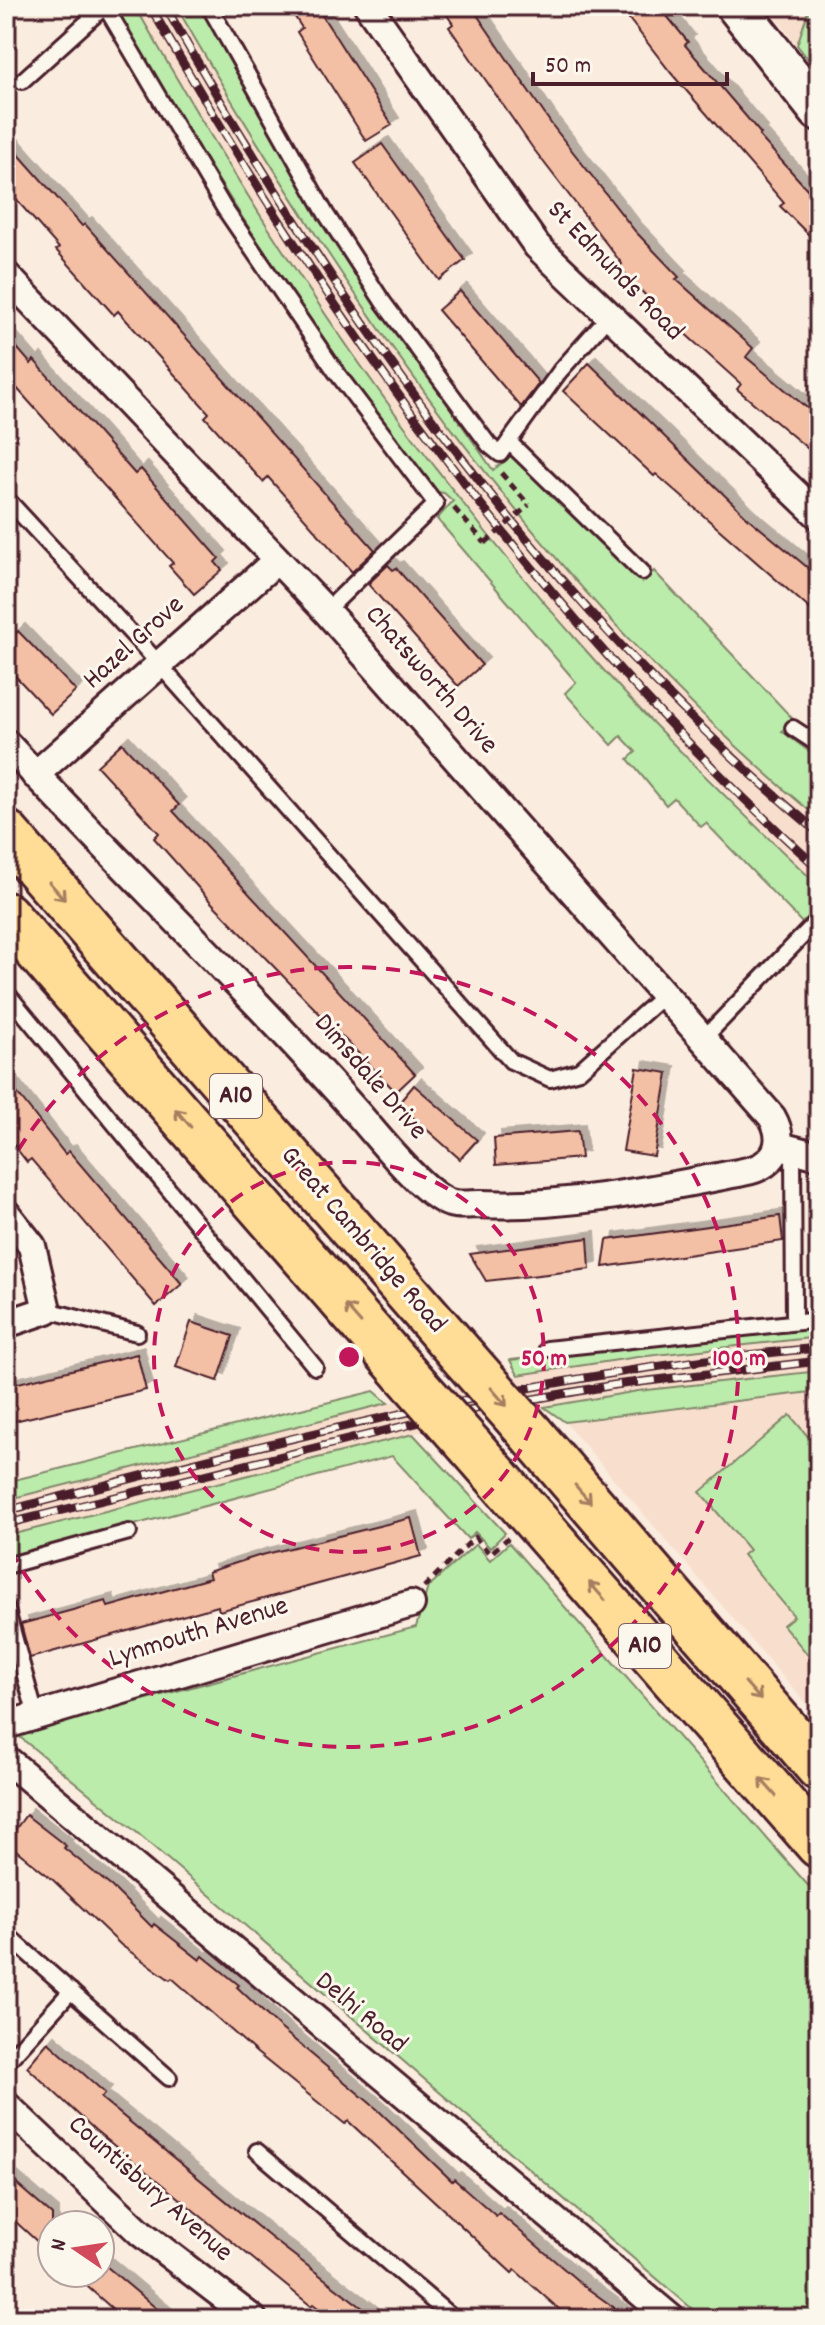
<svg xmlns="http://www.w3.org/2000/svg" width="825" height="2325" viewBox="0 0 825 2325" font-family="Dekko,sans-serif">
<style>
.built{fill:#f8dfcd}
.green{fill:#bbecab;stroke:#82866b;stroke-width:2}
.building{fill:#f4c0a5;stroke:#4a1f2b;stroke-width:2;filter:url(#shadow)}
.lines{fill:none;stroke-linecap:round;stroke-linejoin:round}
.lane-casing{stroke:#4a1f2b;stroke-width:20}
.street-casing{stroke:#4a1f2b;stroke-width:32}
.secondary-casing{stroke:#4a1f2b;stroke-width:44}
.highway-casing{stroke:#4a1f2b;stroke-width:50}
.path{stroke:#4a1f2b;stroke-width:5;stroke-dasharray:8 6;stroke-linecap:butt}
.lane{stroke:#fbf7ec;stroke-width:14}
.street{stroke:#fbf7ec;stroke-width:26}
.secondary{stroke:#fbf7ec;stroke-width:38}
.highway{stroke:#ffdd96;stroke-width:44}
.rail-casing{stroke:#4a1f2b;stroke-width:9}
.rail{stroke:#fbf7ec;stroke-width:6;stroke-dasharray:18;stroke-linecap:butt}
.highway-bridge-casing{stroke:#4a1f2b;stroke-width:50;stroke-linecap:butt}
.path-bridge{stroke:#4a1f2b;stroke-width:5;stroke-dasharray:8 6;stroke-linecap:butt}
.highway-bridge{stroke:#ffdd96;stroke-width:44}
.oneway{stroke:#a47e60}
.ring{fill:none;stroke:#c2185b;stroke-width:4;stroke-dasharray:14 10}
.labels{text-anchor:middle;dominant-baseline:central;stroke-width:6;stroke-linejoin:round;paint-order:stroke}
.shield{fill:#fbf7ec;stroke:#7f6065;stroke-width:2}
.shield-label{font-size:26px;font-weight:bold;fill:#4a1f2b}
.street-label{font-size:28px;fill:#4a1f2b;stroke:#fbf7ec}
.centre{fill:#c2185b;stroke:#fbf7ec;stroke-width:4}
.ring-label{font-size:24px;text-anchor:middle;font-weight:bold;fill:#c2185b;stroke:#fbf7ec;stroke-width:6;stroke-linejoin:round;paint-order:stroke}
</style>
<defs>
<filter id="shadow"><feDropShadow dx="7" dy="-7" stdDeviation="0" flood-color="#0004"/></filter>
</defs>
<rect width="100%" height="100%" fill="#faecde"/>
<filter id="ink" filterUnits="userSpaceOnUse"><feTurbulence type="fractalNoise" baseFrequency=".0125" numOctaves="2"/><feDisplacementMap in="SourceGraphic" scale="16" xChannelSelector="R" yChannelSelector="G"/><feConvolveMatrix kernelMatrix="1 2 1 2 8 2 1 2 1" color-interpolation-filters="sRGB"/></filter>
<g filter="url(#ink)">
<g class="built">
<polygon points="135,6 176,6 323,251 475,462 613,623 671,683 819,819 819,886 625,693 580,644 448,483 314,300 248,198"/>
<polygon points="767,6 810,6 797,45"/>
<polygon points="819,1337 819,1371 563,1403 460,1422 6,1536 6,1500 260,1433 451,1388 554,1369"/>
<polygon points="819,1391 819,1719 565,1422"/>
</g>
<g class="green">
<path d="M 113,6 L 135,6 C 263,233 408,450 581,645 C 656,730 737,809 819,886 L 819,915 L 804,925 L 706,823 L 701,827 L 674,798 L 666,805 L 628,759 L 636,752 L 621,736 L 612,745 L 565,693 L 576,682 L 437,519 L 453,501 L 444,493 L 438,492 C 314,335 214,179 113,6 Z"/>
<path d="M 176,6 L 201,6 L 294,173 L 353,268 L 493,470 L 512,455 L 642,582 L 654,571 L 792,718 L 782,731 L 819,759 L 819,819 C 550,595 349,307 176,6 Z"/>
<polygon points="810,6 819,6 819,73 797,45"/>
<polygon points="819,1325 819,1337 638,1357 518,1375 510,1360"/>
<polygon points="819,1371 819,1391 565,1422 544,1407 638,1391"/>
<polygon points="374,1391 388,1403 6,1500 6,1482"/>
<polygon points="790,1415 815,1445 819,1443 819,1668 783,1625 794,1616 743,1555 749,1550 700,1492"/>
<polygon points="413,1434 505,1533 490,1548 475,1532 468,1539 392,1456 6,1559 6,1536"/>
<polygon points="509,1543 819,1898 819,2319 704,2319 135,1831 16,1734 416,1627 428,1587 476,1544 490,1560"/>
</g>
<g class="building">
<polygon points="288,6 316,6 392,125 366,141 297,32 302,28"/>
<polygon points="441,6 471,6 552,125 635,231 679,277 676,279 753,348 746,357 819,418 819,458 737,389 741,384 661,312 619,267 622,264 532,147 449,27 453,24"/>
<polygon points="619,6 659,6 688,42 685,45 761,134 759,136 819,202 819,245 780,206 784,203 671,73"/>
<polygon points="6,140 82,226 85,224 375,550 352,572 268,477 263,482 205,417 209,413 118,311 114,315 56,250 59,248 6,188"/>
<polygon points="382,144 465,260 439,280 355,163"/>
<polygon points="460,291 539,383 521,407 438,310"/>
<polygon points="6,335 31,364 34,360 135,474 141,469 219,558 215,562 222,570 194,594 169,566 173,563 6,376"/>
<polygon points="589,363 749,519 819,577 819,617 656,474 654,476 563,391"/>
<polygon points="388,565 393,570 396,568 482,665 458,686 368,584"/>
<polygon points="18,631 76,691 51,714 6,666 6,643"/>
<polygon points="122,743 179,805 173,811 415,1074 396,1092 210,901 154,838 159,833 97,766"/>
<polygon points="637,1068 668,1073 654,1156 623,1151"/>
<polygon points="6,1079 65,1154 69,1151 182,1284 156,1306 31,1159 27,1162 6,1135"/>
<polygon points="414,1085 477,1140 460,1159 398,1104"/>
<polygon points="578,1131 581,1158 496,1165 494,1138"/>
<polygon points="780,1216 783,1241 603,1267 607,1240"/>
<polygon points="588,1238 590,1269 486,1281 470,1254"/>
<polygon points="191,1322 233,1336 218,1381 176,1367"/>
<polygon points="137,1354 146,1390 10,1422 6,1386"/>
<polygon points="411,1518 421,1556 219,1611 218,1606 30,1658 21,1624 106,1601 108,1607 210,1578 208,1572 258,1556"/>
<polygon points="26,1815 66,1846 64,1848 112,1887 152,1927 154,1924 200,1960 203,1956 239,1985 237,1987 279,2027 377,2109 452,2181 454,2179 496,2216 499,2213 584,2286 630,2319 570,2319 515,2270 512,2273 348,2121 345,2124 257,2053 172,1978 170,1980 121,1945 52,1879 6,1842"/>
<polygon points="48,2042 105,2093 101,2098 270,2237 377,2319 332,2319 313,2304 311,2306 95,2130 27,2067"/>
<polygon points="6,2175 52,2215 52,2255 6,2213"/>
<polygon points="100,2261 169,2319 124,2319 72,2273 100,2273"/>
</g>
<g class="lines">
<defs>
<g id="lane">
<polyline points="105,6 224,208 336,372 436,504 326,611"/>
<polyline points="209,6 326,214 383,302 489,445 500,454 560,371 608,317"/>
<polyline points="22,81 105,6"/>
<polyline points="509,442 642,572"/>
<polyline points="6,498 142,645 511,1061 550,1079 579,1071 664,995"/>
<polyline points="793,728 819,745"/>
<polyline points="6,992 315,1367"/>
<polyline points="703,1039 815,923 819,922"/>
<polyline points="793,1149 794,1321"/>
<polyline points="47,1310 137,1333"/>
<polyline points="547,1349 819,1320"/>
<polyline points="6,1566 129,1532"/>
<polyline points="6,1607 36,1716"/>
<polyline points="6,1934 169,2078"/>
<polyline points="6,2063 71,1991"/>
<polyline points="257,2151 454,2319"/>
</g>
<g id="street">
<polyline points="368,6 537,246 819,516"/>
<path d="M 6,275 L 326,611 L 772,1117 C 788,1145 773,1167 743,1172 C 660,1188 565,1208 480,1204 C 471,1204 459,1206 450,1203 C 424,1195 378,1137 359,1115 C 246,987 123,869 6,743"/>
<polyline points="35,775 276,561"/>
<polyline points="780,1146 819,1156"/>
<polyline points="6,1213 32,1246 47,1310 6,1324"/>
<polyline points="6,1725 411,1604"/>
<polyline points="6,1759 672,2319"/>
<polyline points="6,2105 141,2233 253,2319"/>
</g>
<polyline id="secondary" points="736,6 819,111"/>
<g id="highway">
<polyline points="6,833 466,1360"/>
<polyline points="6,915 405,1373"/>
<polyline points="532,1435 819,1768"/>
<polyline points="471,1447 819,1845"/>
</g>
</defs>
<use href="#lane" class="lane-casing"/>
<use href="#street" class="street-casing"/>
<use href="#secondary" class="secondary-casing"/>
<use href="#highway" class="highway-casing"/>
<g class="path">
<polyline points="812,55 819,42"/>
<polyline points="501,473 529,505"/>
<polyline points="454,508 485,543"/>
<polyline points="424,1587 475,1537 490,1554 508,1538"/>
</g>
<use href="#lane" class="lane"/>
<use href="#street" class="street"/>
<use href="#secondary" class="secondary"/>
<use href="#highway" class="highway"/>
<defs>
<g id="rail">
<path d="M 150,6 C 331,325 546,622 819,869"/>
<path d="M 165,6 C 340,313 546,606 819,833"/>
<path d="M 6,1511 C 275,1441 541,1371 819,1348"/>
<polyline points="6,1524 469,1410 614,1385 819,1361"/>
</g>
</defs>
<use href="#rail" class="rail-casing"/>
<use href="#rail" class="rail"/>
<defs>
<g id="highway-bridge">
<polyline points="466,1360 532,1435"/>
<polyline points="405,1373 471,1447"/>
</g>
</defs>
<use href="#highway-bridge" class="highway-bridge-casing"/>
<polyline class="path-bridge" points="485,543 529,505"/>
<use href="#highway-bridge" class="highway-bridge"/>
</g>
<defs><path id="oneway-shaft" d="M-6 0H5M1.5-3L5.5 0L1.5 3" fill="none" stroke-width="1.6" stroke-linecap="round" stroke-linejoin="round" transform="scale(2)"/></defs>
<g class="oneway">
<use href="#oneway-shaft" transform="translate(57 891) rotate(49)"/>
<use href="#oneway-shaft" transform="translate(183 1118) rotate(-131)"/>
<use href="#oneway-shaft" transform="translate(353 1314) rotate(-131)"/>
<use href="#oneway-shaft" transform="translate(499 1397) rotate(49)"/>
<use href="#oneway-shaft" transform="translate(583 1494) rotate(49)"/>
<use href="#oneway-shaft" transform="translate(597 1591) rotate(-131)"/>
<use href="#oneway-shaft" transform="translate(753 1691) rotate(49)"/>
<use href="#oneway-shaft" transform="translate(768 1787) rotate(-131)"/>
</g>
</g>
<g class="ring">
<circle cx="349" cy="1357" r="195"/>
<path d="M6 1171A390 390 0 1 1 6 1543"/>
</g>
<g class="labels">
<g class="shield">
<rect x="210" y="1074" width="52" height="44" rx="6"/>
<rect x="619" y="1624" width="52" height="44" rx="6"/>
</g>
<g class="shield-label">
<text x="236" y="1096">A10</text>
<text x="645" y="1646">A10</text>
</g>
<g class="street-label">
<text transform="translate(614 272) rotate(46)">St Edmunds Road</text>
<text transform="translate(135 644) rotate(-42)">Hazel Grove</text>
<text transform="translate(430 681) rotate(49)">Chatsworth Drive</text>
<text transform="translate(369 1078) rotate(49)">Dimsdale Drive</text>
<text transform="translate(362 1241) rotate(49)">Great Cambridge Road</text>
<text transform="translate(199 1634) rotate(-17)">Lynmouth Avenue</text>
<text transform="translate(360 2014) rotate(40)">Delhi Road</text>
<text transform="translate(149 2190) rotate(41)">Countisbury Avenue</text>
</g>
</g>
<circle cx="349" cy="1357" r="12" class="centre"/>
<g class="ring-label">
<text x="544" y="1365">50 m</text>
<text x="739" y="1365">100 m</text>
</g>
<rect width="825" height="2325" fill="none" stroke="#fbf7ec" stroke-width="32"/>
<rect x="16" y="16" width="793" height="2293" fill="none" stroke="#4a1f2b" stroke-width="3" filter="url(#ink)"/>
<g transform="translate(76 2249) rotate(283)"><circle r="38" fill="#fbf7ec" stroke="#b4a19f" stroke-width="2"/>
<path d="M0-6L14 30L0 20L-14 30Z" fill="#d1495b"/>
<text y="-12" font-size="22" font-weight="bold" text-anchor="middle" fill="#4a1f2b">N</text>
</g>
<path d="M533 72v12h194v-12" fill="none" stroke="#4a1f2b" stroke-width="4"/>
<text x="545" y="72" font-size="24" fill="#4a1f2b" stroke="#fbf7ec" stroke-width="6" paint-order="stroke">50 m</text>
</svg>
